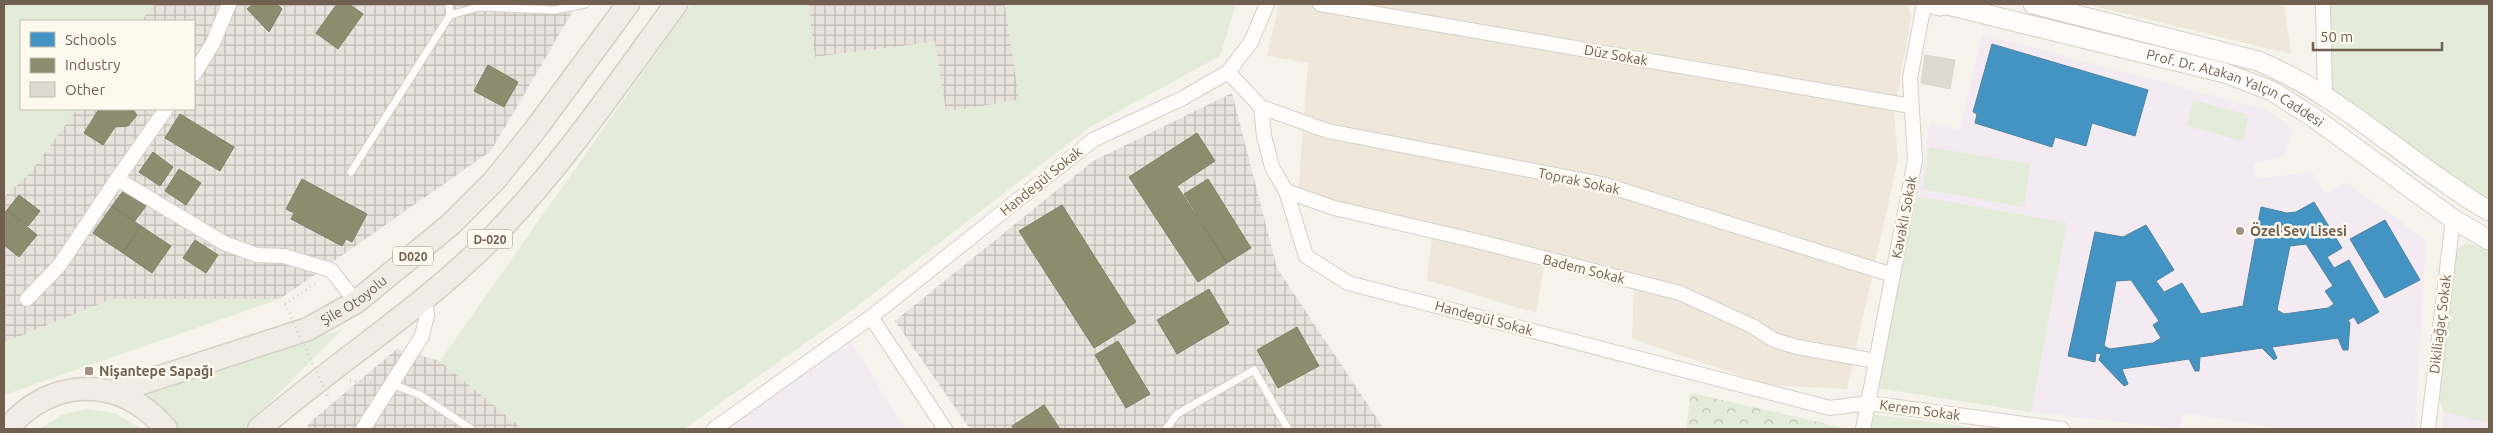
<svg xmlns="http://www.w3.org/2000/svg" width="2493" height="433" viewBox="0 0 2493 433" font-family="Ubuntu,sans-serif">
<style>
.residential{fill:#eee7da}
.industrial{fill:url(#industrial-grid)}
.education{fill:#f4ebf2}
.green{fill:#e2ecd8}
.forest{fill:url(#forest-crowns)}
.schools{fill:#4393c3;stroke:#5183a0;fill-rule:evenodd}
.industry{fill:#8c8c6e;stroke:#847e65}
.building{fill:#dfd9d2;stroke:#ded7cf}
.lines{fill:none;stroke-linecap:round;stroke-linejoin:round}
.service-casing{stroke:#d5d0ca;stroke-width:9}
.minor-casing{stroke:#d5d0ca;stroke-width:16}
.secondary-casing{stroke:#d4cfc7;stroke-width:21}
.trunk-casing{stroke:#d4cfc7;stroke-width:25}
.path{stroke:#d7d1cc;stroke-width:3;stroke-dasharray:1 4;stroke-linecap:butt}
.service{stroke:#fefdfc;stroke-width:7}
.minor{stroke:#fefdfc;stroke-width:14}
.secondary{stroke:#fefdfc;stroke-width:19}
.trunk{stroke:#f0ece6;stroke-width:22}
.path-bridge{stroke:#d7d1cc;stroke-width:3;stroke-dasharray:1 4;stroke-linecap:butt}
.poi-dot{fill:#a09386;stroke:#fdf9ee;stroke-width:2}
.labels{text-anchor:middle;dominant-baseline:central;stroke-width:5;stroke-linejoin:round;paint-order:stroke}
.shield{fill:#fdf9ee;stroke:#9b8d7f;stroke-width:1}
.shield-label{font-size:12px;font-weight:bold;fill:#715f4f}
.street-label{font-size:14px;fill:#715f4f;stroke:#fdf9ee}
.poi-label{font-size:14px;font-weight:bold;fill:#715f4f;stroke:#fdf9ee;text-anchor:start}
</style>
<defs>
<pattern id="industrial-grid" width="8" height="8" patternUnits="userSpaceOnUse" patternTransform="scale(1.25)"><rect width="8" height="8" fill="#e8e4dd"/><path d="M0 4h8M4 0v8" fill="none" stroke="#c0bcb6"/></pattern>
<pattern id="forest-crowns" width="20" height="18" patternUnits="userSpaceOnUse" patternTransform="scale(1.25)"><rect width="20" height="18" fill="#e2ecd8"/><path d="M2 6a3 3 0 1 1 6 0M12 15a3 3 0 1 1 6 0" fill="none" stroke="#bcc2b2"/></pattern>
</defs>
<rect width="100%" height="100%" fill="#f6f3ec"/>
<g class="residential">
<polygon points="1279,4 1908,4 1911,17 1894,113 1898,160 1847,389 1768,385 1632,339 1634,284 1544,266 1536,313 1427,280 1432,236 1298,197 1308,63 1267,56"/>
<polygon points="2086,4 2284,4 2291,54 2093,6"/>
</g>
<g class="industrial">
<polygon points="154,4 577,4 491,151 280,299 112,299 4,343 4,197 29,174 77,109 194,109 194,21 141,21"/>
<polygon points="808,4 1005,4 1020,100 945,112 934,42 815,57"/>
<polygon points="1232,93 1277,268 1384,429 970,429 895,321 1093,161"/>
<polygon points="397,349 440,361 523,429 306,429 309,423"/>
</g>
<g class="education">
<polygon points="1982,34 2267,110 2293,129 2285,156 2253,163 2257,179 2312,172 2326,194 2346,182 2426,240 2415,429 2281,429 2183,413 2180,429 2031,412 2067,223 1917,196 1930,123 1960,130"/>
<polygon points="848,336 905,429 725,429"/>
<polygon points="2444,412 2489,423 2489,429 2441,429"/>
</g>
<g class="green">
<polygon points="4,4 154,4 141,21 21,21 21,109 77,109 29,174 4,197"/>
<polygon points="691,4 808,4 815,57 935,42 946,112 1019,100 1005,4 1236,4 1220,56 1090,127 852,310 684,429 523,429 440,361"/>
<polygon points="2323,4 2489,4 2489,204 2333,94"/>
<polygon points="2193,100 2249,115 2243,141 2187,126"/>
<polygon points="1929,147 2030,164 2024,207 1923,189"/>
<polygon points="1917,196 2067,223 2031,412 1876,388"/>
<polygon points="2466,243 2489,249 2489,423 2444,412 2437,392 2447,256"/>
<polygon points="112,299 280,299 4,395 4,343"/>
<polygon points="343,329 243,429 178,429 146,395"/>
<polygon points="86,409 114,413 142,429 39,429 62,415"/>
<polygon points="1870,414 1984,429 1867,429"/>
</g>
<polygon class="forest" points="1691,393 1840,427 1840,429 1686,429"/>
<g class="schools">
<polygon points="1992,44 2148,90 2135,136 2092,123 2086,146 2055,137 2052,147 1975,123 1977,114 1973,112"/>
<path d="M 2314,202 L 2342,248 L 2327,257 L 2334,268 L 2349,260 L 2379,312 L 2358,324 L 2354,317 L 2348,320 L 2350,323 L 2348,350 L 2343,350 L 2338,338 L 2272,347 L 2277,358 L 2274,360 L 2262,348 L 2200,357 L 2199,371 L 2195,371 L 2189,359 L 2122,369 L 2128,384 L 2124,386 L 2099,360 L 2101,354 L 2096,353 L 2095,362 L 2068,356 L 2095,232 L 2123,237 L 2146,225 L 2174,270 L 2156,281 L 2164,292 L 2182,283 L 2201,314 L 2243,306 L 2261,207 L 2287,213 L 2296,212 ZM 2306,244 L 2333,286 L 2325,291 L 2334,304 L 2328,308 L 2284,314 L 2277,310 L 2290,246 ZM 2131,280 L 2159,321 L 2153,325 L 2161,338 L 2153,343 L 2110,349 L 2104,346 L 2116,281 Z"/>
<polygon points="2385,220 2420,280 2385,298 2350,239"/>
</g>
<g class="industry">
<polygon points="253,4 277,4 282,9 269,32 247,9"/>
<polygon points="337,4 349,4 363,14 338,49 316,33"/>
<polygon points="488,65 518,82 504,107 474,91"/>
<polygon points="99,109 132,109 137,115 128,126 115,127 103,145 84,133"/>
<polygon points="180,114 234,147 220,171 165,138"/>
<polygon points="1197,133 1215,161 1177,186 1227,263 1198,282 1129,177"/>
<polygon points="153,152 173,167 160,186 139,172"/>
<polygon points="179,169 201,183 186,205 165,191"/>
<polygon points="302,179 367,214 352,242 346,239 342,246 291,219 294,213 286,209"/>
<polygon points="1208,179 1251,248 1227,263 1184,194"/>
<polygon points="124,190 146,206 134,222 112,206"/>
<polygon points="19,195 40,211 28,226 7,210"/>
<polygon points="1062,205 1136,322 1094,348 1019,231"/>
<polygon points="112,206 141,226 123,253 93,233"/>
<polygon points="7,210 37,235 19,257 4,245 4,214"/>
<polygon points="141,226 171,246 152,273 123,253"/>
<polygon points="195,240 218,255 206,273 183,258"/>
<polygon points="1209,289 1229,323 1177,354 1157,320"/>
<polygon points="1297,327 1319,366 1278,388 1257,350"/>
<polygon points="1118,341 1150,394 1126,408 1095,355"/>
<polygon points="1044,405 1060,429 1014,429 1012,426"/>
</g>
<polygon class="building" points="1925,55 1955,60 1950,89 1921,83"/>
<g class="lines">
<defs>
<g id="service">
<polyline points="449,4 450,15"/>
<polyline points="351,172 450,15 479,7 555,10 585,4"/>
<polyline points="392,384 420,395 471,429"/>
<polyline points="1166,429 1177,414 1254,370 1288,429"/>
</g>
<g id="minor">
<polyline points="1320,4 1911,106"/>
<polyline points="2323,4 2325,97"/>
<polyline points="1228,72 1261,107 1264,136 1272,167 1286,191 1306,256 1348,283 1830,408 1868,403 2062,429"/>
<polyline points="194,74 213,43 229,4"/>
<polyline points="1261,107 1328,131 1602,184 1893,275"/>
<polyline points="166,109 117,179 224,243 257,255 284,256 331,270 356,302"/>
<polyline points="1286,191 1334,208 1481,242 1680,293 1752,326 1774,340 1797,347 1876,361"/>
<polyline points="27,299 59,266 117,179"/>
<polyline points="871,317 945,429"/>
<polyline points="363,429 422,336 427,315 425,297"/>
<polyline points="714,429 871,317 1093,140 1183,98 1228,72 1251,42 1267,4"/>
<polyline points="1863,429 1915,160 1910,78 1924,4"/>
<polyline points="2428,429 2453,219"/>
</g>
<g id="secondary">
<polyline points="1930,4 1940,6 1951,4"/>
<path d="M 2033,4 L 2258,61 C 2343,96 2410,165 2489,211"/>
<path id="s1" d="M 1948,5 L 2225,73 L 2272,91 L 2313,117 L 2453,219 L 2489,240"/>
</g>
<g id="trunk">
<path id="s2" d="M 114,392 L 308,329 L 356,302 L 450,225 L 494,181 L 535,130 L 628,4"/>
<path d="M 7,429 C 51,376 122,375 166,429"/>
<path d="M 259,429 C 335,363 422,309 493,237 C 562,166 618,83 676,4"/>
</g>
</defs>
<use href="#service" class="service-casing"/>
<use href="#minor" class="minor-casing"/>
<use href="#secondary" class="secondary-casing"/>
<use href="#trunk" class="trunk-casing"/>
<g class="path">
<polyline points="285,304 318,282"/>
<polyline points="350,381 376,383"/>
</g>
<use href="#service" class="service"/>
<use href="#minor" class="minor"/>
<use href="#secondary" class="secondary"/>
<use href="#trunk" class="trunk"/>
<polyline class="path-bridge" points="285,304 329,399"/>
</g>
<g class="poi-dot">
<circle cx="2240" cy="231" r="5"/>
<rect x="84" y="366" width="10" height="10" rx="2.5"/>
</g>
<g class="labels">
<g class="shield">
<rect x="467.5" y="229.5" width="45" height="19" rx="4"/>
<rect x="393" y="246.5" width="40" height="19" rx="4"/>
</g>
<g class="shield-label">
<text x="490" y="239">D-020</text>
<text x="413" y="256">D020</text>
</g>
<g class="street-label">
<text transform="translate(1616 55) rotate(10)">Düz Sokak</text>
<text stroke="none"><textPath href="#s1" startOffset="300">Prof. Dr. Atakan Yalçın Caddesi</textPath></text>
<text transform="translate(1041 181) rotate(-39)">Handegül Sokak</text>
<text transform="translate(1579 181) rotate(12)">Toprak Sokak</text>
<text transform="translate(1904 217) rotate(-79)">Kavaklı Sokak</text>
<text transform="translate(1584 269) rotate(14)">Badem Sokak</text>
<text stroke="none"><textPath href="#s2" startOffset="258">Şile Otoyolu</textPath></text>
<text transform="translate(1484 318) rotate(15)">Handegül Sokak</text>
<text transform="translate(2440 324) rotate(-83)">Dikiliağaç Sokak</text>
<text transform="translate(1920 410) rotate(8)">Kerem Sokak</text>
</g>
<g class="poi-label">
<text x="2250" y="231">Özel Sev Lisesi</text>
<text x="99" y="371">Nişantepe Sapağı</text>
</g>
</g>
<rect width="2493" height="433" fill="none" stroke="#715f4f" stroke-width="10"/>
<rect x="20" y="20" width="175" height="90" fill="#fdf9ee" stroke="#c5bbae"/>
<rect x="30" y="32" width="25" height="15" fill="#4393c3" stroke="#c5bbae"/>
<text x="65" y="45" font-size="15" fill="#715f4f">Schools</text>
<rect x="30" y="58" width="25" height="15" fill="#8c8c6e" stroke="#c5bbae"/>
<text x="65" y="70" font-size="15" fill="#715f4f">Industry</text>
<rect x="30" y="82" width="25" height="15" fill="#dfd9d2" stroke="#c5bbae"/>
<text x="65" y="95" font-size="15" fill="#715f4f">Other</text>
<path d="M2313 42v8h129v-8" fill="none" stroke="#715f4f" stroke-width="2.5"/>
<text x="2320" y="42" font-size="15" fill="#715f4f" stroke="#fdf9ee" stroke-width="4" paint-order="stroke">50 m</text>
</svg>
